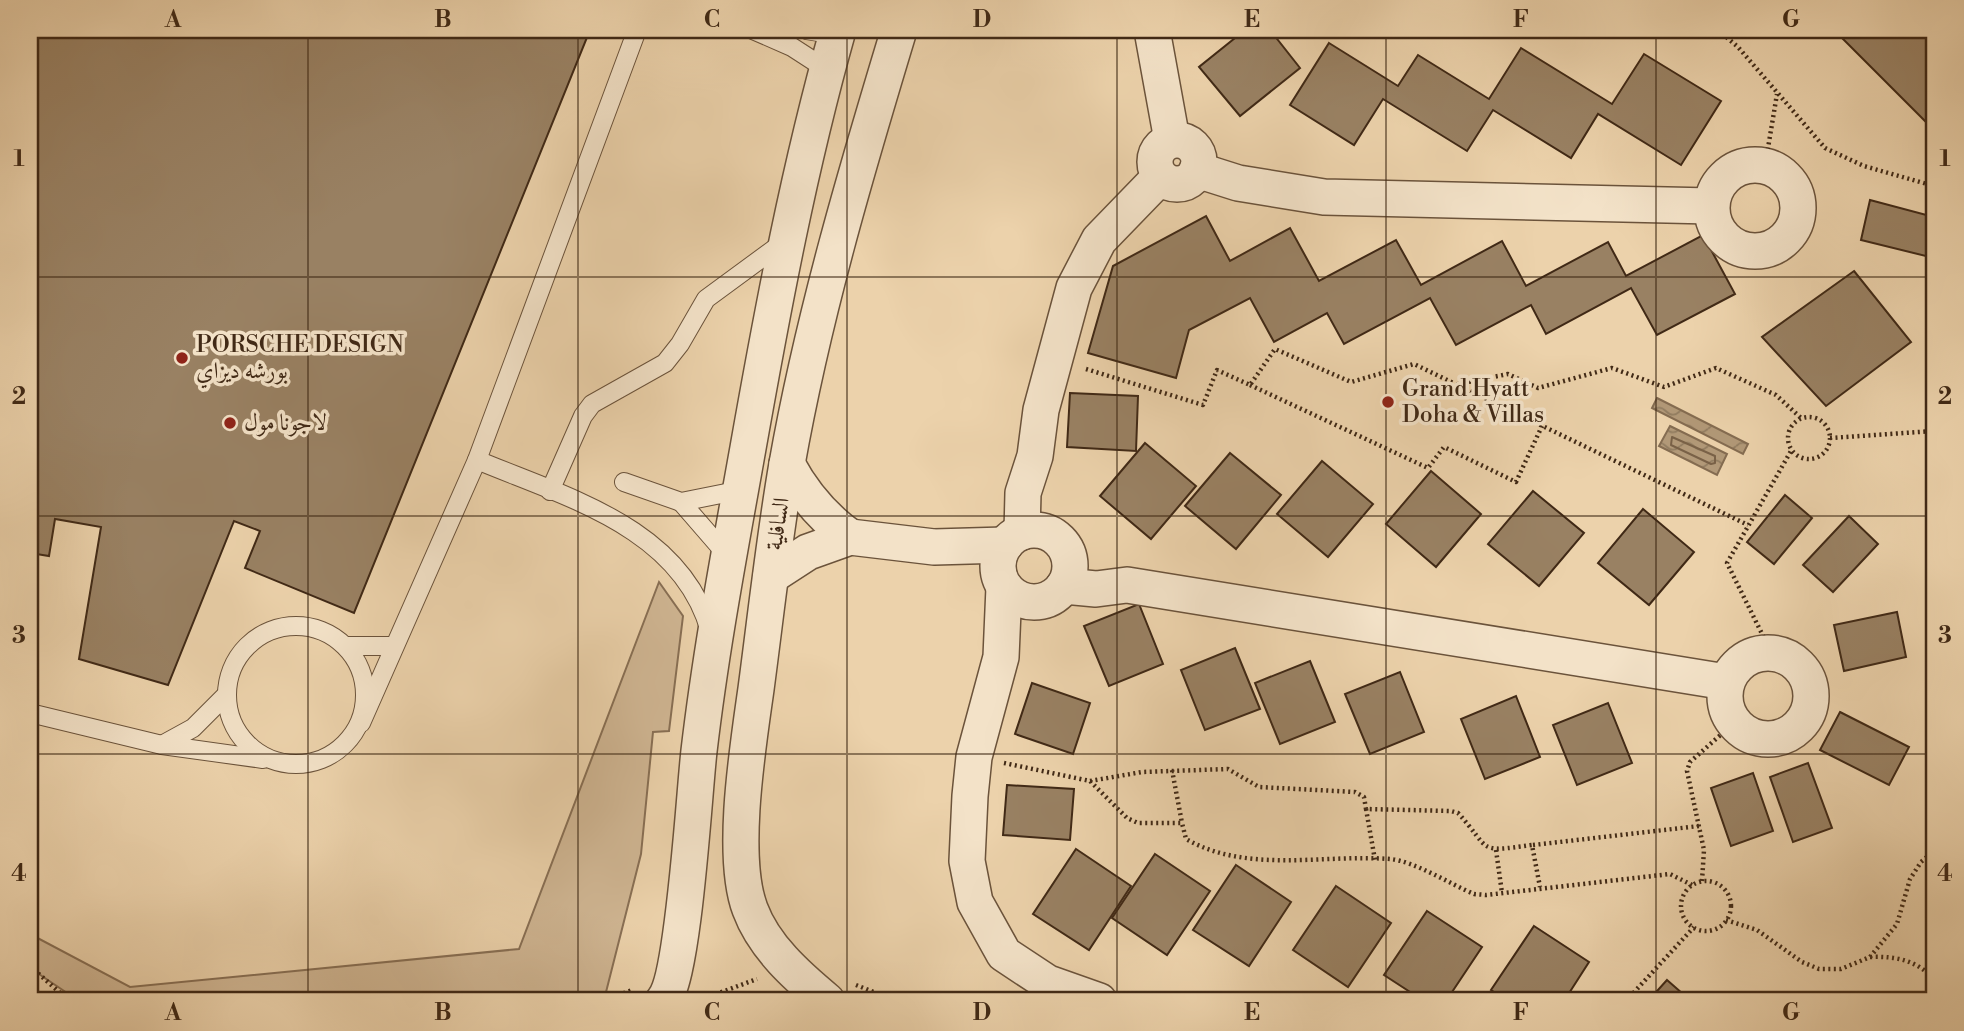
<svg xmlns="http://www.w3.org/2000/svg" width="1964" height="1031" viewBox="0 0 1964 1031" font-family="'Libre Bodoni',Amiri,serif">
<style>
.green{fill:#cfb592;stroke:#886f54;stroke-width:2}
.water{fill:url(#water-waves);stroke:#846c51;stroke-width:2}
.lines{fill:none;stroke-linecap:round;stroke-linejoin:round}
.shore{stroke:#796147;stroke-width:2}
.building{fill:#998163;stroke:#402916;stroke-width:2}
.service-casing{stroke:#6b533b;stroke-width:20}
.minor-casing{stroke:#6b533b;stroke-width:38}
.path{stroke:#402916;stroke-width:4.5;stroke-dasharray:2 3.5;stroke-linecap:butt}
.service{stroke:#f3e2c8;stroke-width:18}
.minor{stroke:#f3e2c8;stroke-width:35}
.grid{fill:none;stroke:#402916;stroke-width:2;stroke-opacity:0.55}
.poi-dot{fill:#8f2418;stroke:#f3e2c8;stroke-width:2.5}
.labels{text-anchor:middle;dominant-baseline:central;stroke-width:7;stroke-linejoin:round;paint-order:stroke}
.poi-label{font-size:23px;fill:#402916;stroke:#f3e2c8;text-anchor:start}
.street-label{font-size:23px;fill:#402916;stroke:#f3e2c8}
.neatline{fill:none;stroke:#402916;stroke-width:2.5}
.grid-label{font-size:23px;text-anchor:middle;font-weight:bold;fill:#402916}
</style>
<defs>
<pattern id="water-waves" width="16" height="10" patternUnits="userSpaceOnUse" patternTransform="scale(1.75)"><rect width="16" height="10" fill="#b29978"/><path d="M0 5q4-4 8 0t8 0" fill="none" stroke="#927d61"/></pattern>
</defs>
<rect width="100%" height="100%" fill="#ecd2ab"/>
<filter id="stains"><feTurbulence type="fractalNoise" baseFrequency=".00286" numOctaves="4"/><feColorMatrix values="0 0 0 0 .2 0 0 0 0 .09 0 0 0 0 .02 0 0 0 .5 -.17"/></filter>
<radialGradient id="worn" r=".72"><stop offset=".6" stop-color="#630" stop-opacity="0"/><stop offset="1" stop-color="#630" stop-opacity=".3"/></radialGradient>
<polygon class="green" points="659,582 683,616 669,731 653,732 641,854 604,1000 79,1001 30,968 30,934 130,987 519,949"/>
<g class="water">
<polygon points="1657,398 1748,444 1743,454 1652,408"/>
<polygon points="1670,426 1727,454 1717,475 1659,446"/>
</g>
<g class="lines">
<polygon class="shore" points="1672,437 1715,456 1715,463 1711,464 1671,445"/>
</g>
<g class="building">
<polygon points="30,30 590,30 354,613 245,568 260,531 234,521 168,685 79,659 101,527 55,519 49,556 30,553"/>
<polygon points="1245,30 1270,30 1300,68 1240,116 1199,67"/>
<polygon points="1834,30 1934,30 1934,130"/>
<polygon points="1329,43 1398,86 1418,55 1489,99 1521,48 1612,104 1644,54 1721,101 1681,165 1598,114 1571,158 1493,110 1467,151 1383,99 1354,145 1290,105"/>
<polygon points="1870,200 1934,217 1934,258 1861,240"/>
<polygon points="1206,216 1230,261 1290,228 1319,281 1396,240 1421,285 1502,241 1526,286 1608,242 1626,276 1703,235 1735,294 1657,335 1631,288 1546,334 1531,305 1456,345 1430,298 1344,344 1327,313 1274,342 1250,298 1189,330 1176,378 1088,353 1113,266"/>
<polygon points="1854,271 1911,342 1826,406 1762,337"/>
<polygon points="1070,393 1138,396 1136,451 1067,447"/>
<polygon points="1145,443 1196,486 1151,539 1100,496"/>
<polygon points="1230,453 1281,495 1236,549 1185,506"/>
<polygon points="1322,461 1373,504 1328,557 1277,514"/>
<polygon points="1431,471 1481,514 1436,567 1386,524"/>
<polygon points="1533,491 1584,533 1539,586 1488,544"/>
<polygon points="1785,495 1812,518 1774,564 1747,542"/>
<polygon points="1643,509 1694,552 1649,605 1598,563"/>
<polygon points="1849,516 1878,544 1833,592 1803,565"/>
<polygon points="1139,604 1163,664 1109,686 1084,626"/>
<polygon points="1897,612 1906,657 1844,671 1834,625"/>
<polygon points="1235,648 1260,709 1205,730 1181,670"/>
<polygon points="1310,661 1335,722 1280,744 1255,683"/>
<polygon points="1400,672 1424,732 1370,754 1345,694"/>
<polygon points="1032,683 1090,703 1073,754 1015,734"/>
<polygon points="1516,696 1540,757 1485,779 1461,719"/>
<polygon points="1608,703 1632,763 1577,785 1553,725"/>
<polygon points="1840,712 1909,747 1889,785 1820,750"/>
<polygon points="1808,763 1832,828 1793,842 1770,777"/>
<polygon points="1753,773 1773,831 1731,846 1711,788"/>
<polygon points="1007,785 1074,789 1070,840 1003,835"/>
<polygon points="1076,849 1131,886 1089,950 1033,914"/>
<polygon points="1155,854 1210,891 1167,955 1112,918"/>
<polygon points="1236,865 1291,902 1249,966 1193,930"/>
<polygon points="1336,886 1391,923 1348,987 1293,950"/>
<polygon points="1427,911 1482,947 1446,1001 1424,1001 1384,975"/>
<polygon points="1534,926 1589,962 1564,1001 1508,1001 1491,990"/>
<polygon points="1667,980 1691,1001 1648,1001"/>
<polygon points="1735,994 1743,1001 1729,1001"/>
</g>
<g class="lines">
<defs>
<g id="service">
<polyline points="753,30 792,47 826,69"/>
<polyline points="806,30 837,35"/>
<path d="M 477,460 C 565,497 681,527 710,631"/>
<polyline points="624,482 681,502 741,490"/>
<polyline points="550,491 583,416 592,404 665,363 680,344 706,299 785,241"/>
<polyline points="681,502 727,555"/>
<circle cx="296" cy="695" r="69"/>
<polyline points="346,646 394,646"/>
<polyline points="30,713 162,745 263,759"/>
<polyline points="361,723 477,460 637,30"/>
<polyline points="162,745 193,728 226,695"/>
</g>
<g id="minor">
<polyline points="1152,30 1172,140"/>
<circle cx="1177" cy="162" r="22"/>
<circle cx="1755" cy="208" r="43"/>
<polyline points="1197,170 1238,183 1324,197 1711,206"/>
<path d="M 787,464 C 803,494 822,517 850,537"/>
<circle cx="1034" cy="566" r="36"/>
<polyline points="1022,532 1023,493 1035,456 1041,410 1074,288 1099,240 1160,177"/>
<polyline points="771,576 808,552 850,537 934,547 1005,545"/>
<polyline points="1064,586 1096,589 1127,585 1726,682"/>
<polyline points="1004,587 1001,657 974,757 970,796 967,861 975,902 1004,954 1048,983 1099,1001"/>
<circle cx="1768" cy="696" r="43"/>
<path d="M 663,1001 C 684,977 694,794 699,751 C 711,649 730,549 748,448 C 773,307 799,168 838,30"/>
<path d="M 827,1001 C 797,976 764,947 750,909 C 730,856 748,746 756,689 C 766,614 774,539 787,464 C 813,317 856,172 899,30"/>
</g>
</defs>
<use href="#service" class="service-casing"/>
<use href="#minor" class="minor-casing"/>
<g class="path">
<polyline points="1395,30 1397,30"/>
<polyline points="1718,30 1738,47 1825,148 1864,166 1934,186"/>
<polyline points="1765,166 1777,94"/>
<polyline points="1086,369 1203,405 1217,370 1250,385 1275,349 1351,382 1414,364 1748,525"/>
<polyline points="1458,384 1508,374 1538,388 1612,368 1664,387 1716,368 1776,395 1801,418"/>
<polyline points="1250,385 1428,468 1444,447 1516,482 1542,426"/>
<circle cx="1809" cy="438" r="21"/>
<polyline points="1830,438 1934,431"/>
<polyline points="1771,652 1727,563 1791,451"/>
<path d="M 1004,763 L 1090,781 L 1127,818 L 1138,823 L 1182,823 L 1186,839 C 1247,874 1323,854 1390,859 C 1414,861 1450,884 1474,894 L 1486,895 L 1670,874 L 1692,885"/>
<polyline points="1172,770 1182,823"/>
<path d="M 1090,781 L 1142,772 L 1228,769 L 1259,787 L 1355,792 L 1364,797 L 1366,809 L 1451,811 L 1458,813 C 1492,850 1475,853 1532,845 L 1540,887"/>
<polyline points="1366,809 1375,860"/>
<polyline points="1533,845 1699,826"/>
<polyline points="1496,850 1502,893"/>
<polyline points="1702,881 1704,850 1687,771 1690,762 1734,723"/>
<circle cx="1706" cy="906" r="25"/>
<polyline points="1726,920 1757,930 1802,962 1819,969 1841,969 1870,957 1897,924 1910,879 1921,862 1934,851"/>
<path d="M 1870,957 C 1896,956 1916,960 1934,979"/>
<polyline points="30,966 59,992 78,1001"/>
<polyline points="856,985 897,1001"/>
<polyline points="700,1000 757,979"/>
<polyline points="603,1001 632,990"/>
<polyline points="1626,1001 1694,927"/>
</g>
<use href="#service" class="service"/>
<use href="#minor" class="minor"/>
</g>
<path class="grid" d="M 308,30 L 308,1001M 578,30 L 578,1001M 847,30 L 847,1001M 1117,30 L 1117,1001M 1386,30 L 1386,1001M 1656,30 L 1656,1001M 30,277 L 1934,277M 30,516 L 1934,516M 30,754 L 1934,754"/>
<g class="poi-dot">
<circle cx="182" cy="358" r="7"/>
<circle cx="1388" cy="402" r="7"/>
<circle cx="230" cy="423" r="7"/>
</g>
<g class="labels">
<g class="poi-label">
<text x="196" y="345">PORSCHE DESIGN<tspan x="196" dy="26">بورشه ديزاي</tspan></text>
<text x="1402" y="389">Grand Hyatt<tspan x="1402" dy="26">Doha &amp; Villas</tspan></text>
<text x="244" y="423">لاجونا مول</text>
</g>
<g class="street-label">
<text transform="translate(778 524) rotate(-81)">السافلية</text>
</g>
</g>
<rect width="1964" height="1031" fill="none" stroke="#ecd2ab" stroke-width="77"/>
<rect x="38" y="38" width="1888" height="954" class="neatline"/>
<g class="grid-label">
<text x="173" y="27">A</text>
<text x="443" y="27">B</text>
<text x="712" y="27">C</text>
<text x="982" y="27">D</text>
<text x="1252" y="27">E</text>
<text x="1521" y="27">F</text>
<text x="1791" y="27">G</text>
<text x="19" y="166">1</text>
<text x="1945" y="166">1</text>
<text x="19" y="404">2</text>
<text x="1945" y="404">2</text>
<text x="19" y="643">3</text>
<text x="1945" y="643">3</text>
<text x="19" y="881">4</text>
<text x="1945" y="881">4</text>
<text x="173" y="1020">A</text>
<text x="443" y="1020">B</text>
<text x="712" y="1020">C</text>
<text x="982" y="1020">D</text>
<text x="1252" y="1020">E</text>
<text x="1521" y="1020">F</text>
<text x="1791" y="1020">G</text>
</g>
<rect width="100%" height="100%" filter="url(#stains)"/>
<rect width="100%" height="100%" fill="url(#worn)"/>
</svg>
